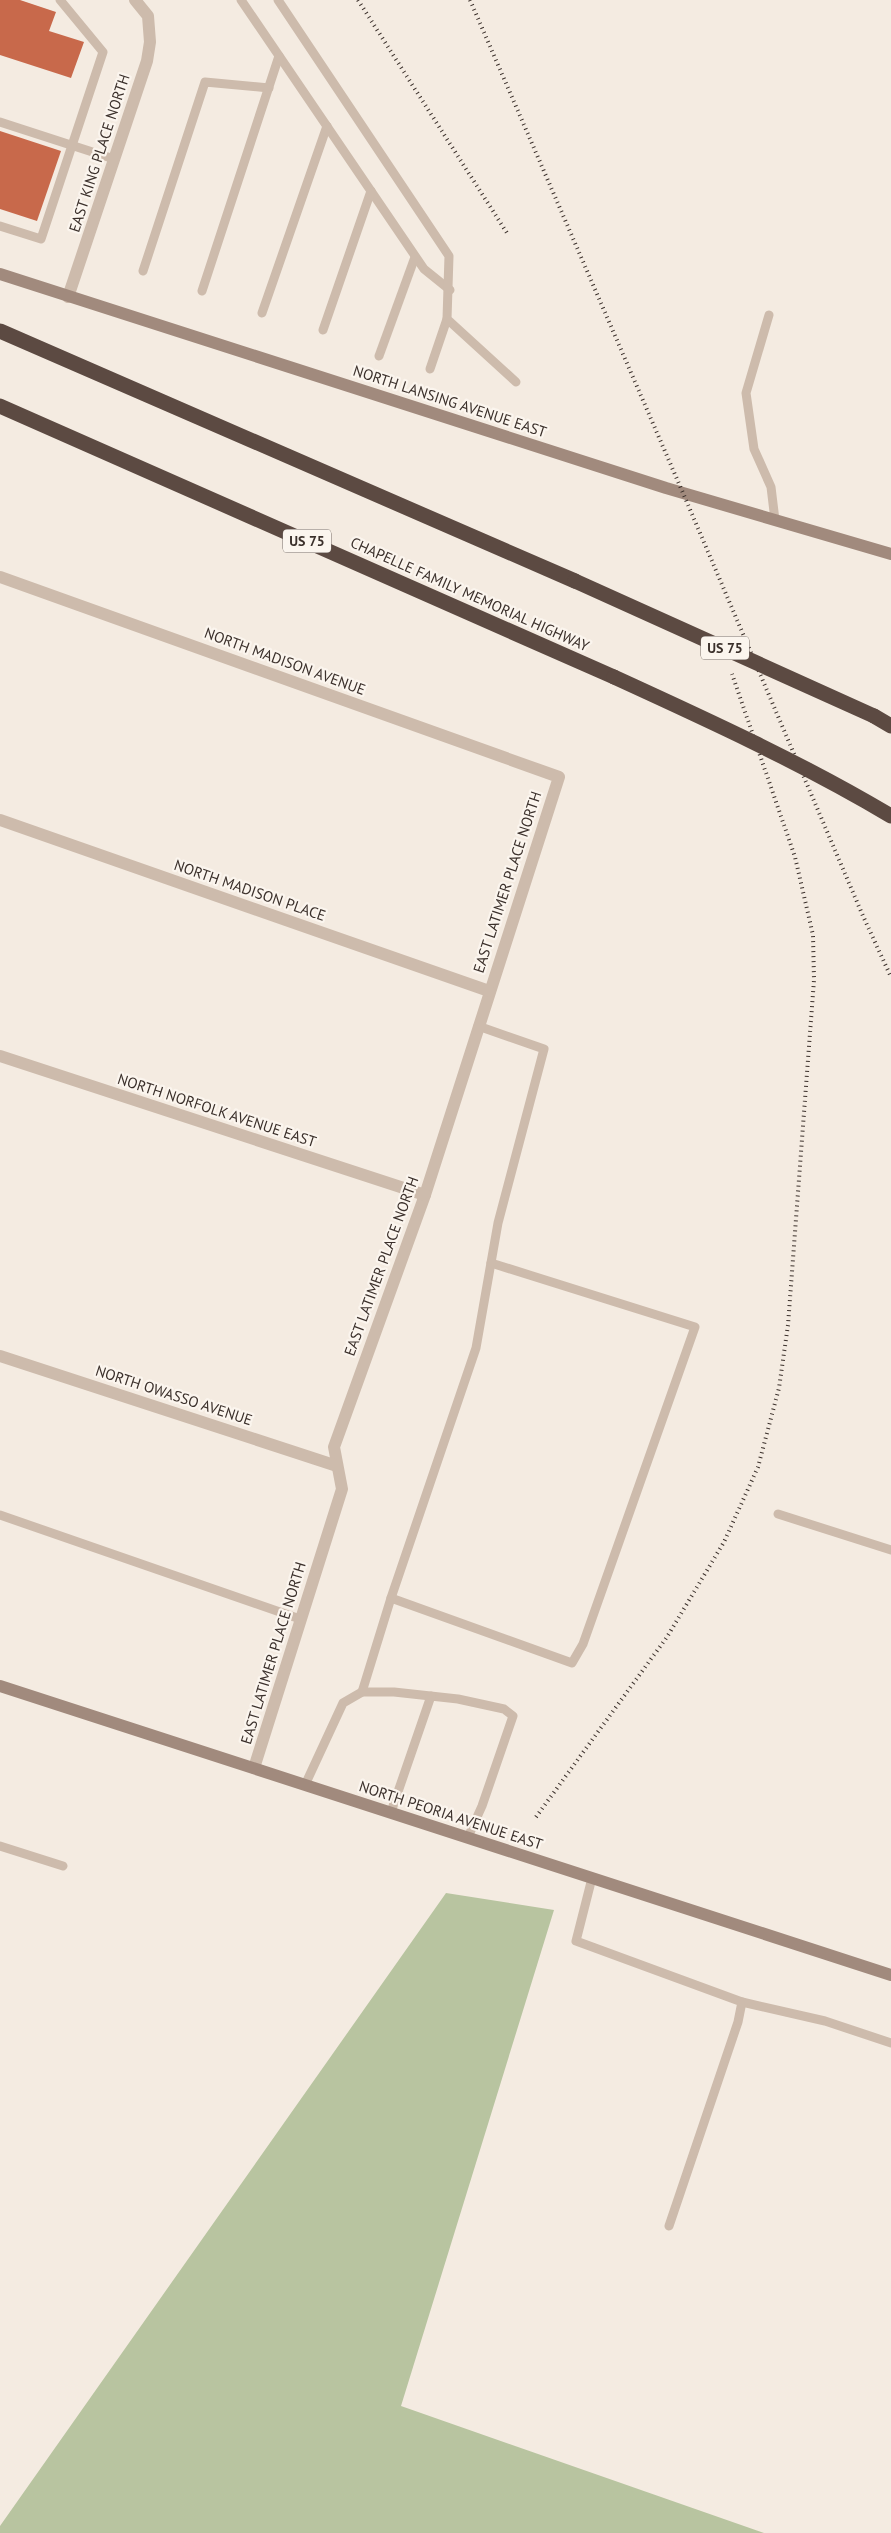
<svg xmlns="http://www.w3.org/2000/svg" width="891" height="2533" viewBox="0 0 891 2533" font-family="'PT Sans',sans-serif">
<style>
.green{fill:#b8c4a0}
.building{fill:#c8694b}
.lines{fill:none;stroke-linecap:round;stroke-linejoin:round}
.lane{stroke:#cdbbac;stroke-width:9}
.street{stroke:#cdbbac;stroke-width:12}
.secondary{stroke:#a18a7d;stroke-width:12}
.highway{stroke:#5c4a42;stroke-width:15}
.rail{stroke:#3b302b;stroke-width:4;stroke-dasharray:1 4;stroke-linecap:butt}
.highway-bridge{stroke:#5c4a42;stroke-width:15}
.labels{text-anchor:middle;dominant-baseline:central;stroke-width:4.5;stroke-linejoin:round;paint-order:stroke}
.shield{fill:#fbf5ee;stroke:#756b66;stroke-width:1}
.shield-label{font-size:14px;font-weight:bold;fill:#3b302b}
.street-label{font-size:15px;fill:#3b302b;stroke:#fbf5ee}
</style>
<rect width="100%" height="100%" fill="#f4ebe1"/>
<polygon class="green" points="446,1893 554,1910 401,2406 764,2533 0,2533 0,2526"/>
<g class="building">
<polygon points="0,0 20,0 56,12 49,31 84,42 71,78 0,55"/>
<polygon points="0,131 61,151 37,221 0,209"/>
</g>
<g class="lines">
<g class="lane">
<polyline points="241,0 424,269 450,290"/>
<polyline points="278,0 449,256 447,319 516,382"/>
<polyline points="0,122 114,159"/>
<polyline points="0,226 41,239 103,52 60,0"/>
<polyline points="143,271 205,82 269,88"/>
<polyline points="202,291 279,56"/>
<polyline points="262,313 327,126"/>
<polyline points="769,315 746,393 754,449 771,487 775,520"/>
<polyline points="323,330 371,191"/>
<polyline points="379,356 415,257"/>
<polyline points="430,369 447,319"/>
<polyline points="778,1514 891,1550"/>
<polyline points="0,1515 300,1619"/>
<polyline points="391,1598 572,1663 583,1644 695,1327 491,1263"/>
<polyline points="362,1692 391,1598 476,1348 498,1223 544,1049 478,1026"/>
<polyline points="305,1785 343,1703 362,1692 394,1692 458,1699 504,1709 513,1716 482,1806 468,1837"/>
<polyline points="391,1812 431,1696"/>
<polyline points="0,1846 63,1866"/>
<polyline points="592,1878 576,1941 742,2002 738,2022 669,2226"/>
<polyline points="742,2002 825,2021 891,2043"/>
</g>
<g class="street">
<polyline points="68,297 147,61 150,42 148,16 135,0"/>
<polyline points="0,577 559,777 425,1195 334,1447 342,1489 254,1768"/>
<polyline points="0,820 489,991"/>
<polyline points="0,1056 425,1195"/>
<polyline points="0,1356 337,1466"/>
</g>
<g class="secondary">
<polyline points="0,274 666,488 891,554"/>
<polyline points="0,1686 891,1975"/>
</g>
<g class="highway">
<polyline points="0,331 575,581"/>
<polyline points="0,406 614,677"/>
<polyline points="874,716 891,726"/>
</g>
<g class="rail">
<polyline points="358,0 507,233"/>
<polyline points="470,0 683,493 863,916 891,977"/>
<polyline points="536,1817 667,1637 724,1542 758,1467 779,1388 788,1325 814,980 813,935 795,857 732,674"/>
</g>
<g class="highway-bridge">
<polyline points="575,581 874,716"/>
<path d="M 614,677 C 708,720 802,763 891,816"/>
</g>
</g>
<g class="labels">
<g class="shield">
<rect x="283" y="529.5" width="48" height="23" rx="4"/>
<rect x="701" y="636.5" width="48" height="23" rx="4"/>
</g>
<g class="shield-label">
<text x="307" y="541">US 75</text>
<text x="725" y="648">US 75</text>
</g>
<g class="street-label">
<text transform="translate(99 153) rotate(-72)">EAST KING PLACE NORTH</text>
<text transform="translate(450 401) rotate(18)">NORTH LANSING AVENUE EAST</text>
<text transform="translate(470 594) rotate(24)">CHAPELLE FAMILY MEMORIAL HIGHWAY</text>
<text transform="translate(285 661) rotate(20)">NORTH MADISON AVENUE</text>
<text transform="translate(507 882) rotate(-72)">EAST LATIMER PLACE NORTH</text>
<text transform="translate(250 890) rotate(19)">NORTH MADISON PLACE</text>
<text transform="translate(217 1110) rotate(18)">NORTH NORFOLK AVENUE EAST</text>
<text transform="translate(381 1266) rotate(-70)">EAST LATIMER PLACE NORTH</text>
<text transform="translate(174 1395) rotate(18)">NORTH OWASSO AVENUE</text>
<text transform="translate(273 1653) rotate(-73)">EAST LATIMER PLACE NORTH</text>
<text transform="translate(451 1815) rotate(18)">NORTH PEORIA AVENUE EAST</text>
</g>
</g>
</svg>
